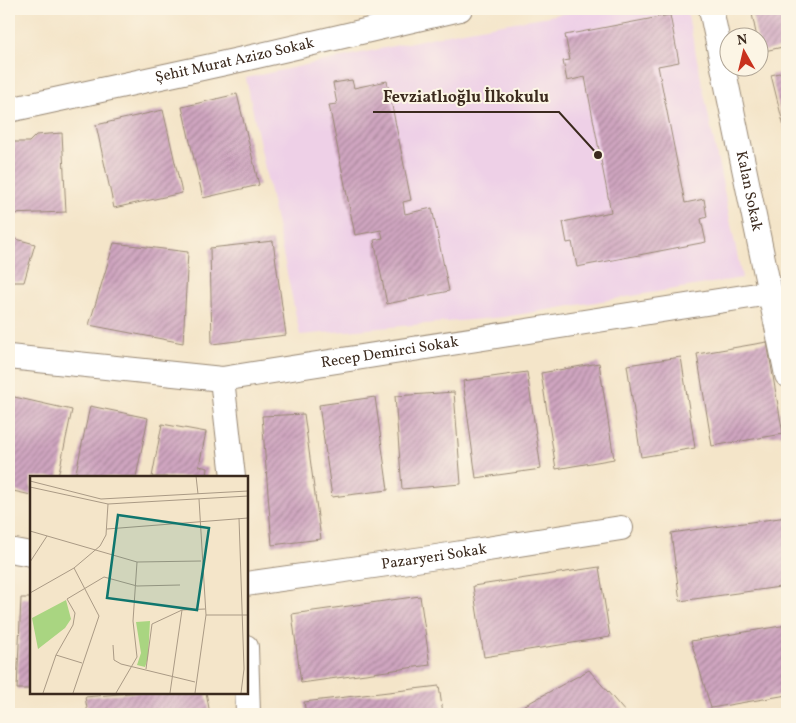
<svg xmlns="http://www.w3.org/2000/svg" width="796" height="723" viewBox="0 0 796 723" font-family="Vollkorn,serif">
<style>
.built{fill:#eed0e7}
.building{fill:url(#building-hatch)}
.lines{fill:none;stroke-linecap:round;stroke-linejoin:round}
.minor-casing{stroke:#988874;stroke-width:26}
.minor{stroke:#fff;stroke-width:24}
.labels{text-anchor:middle;dominant-baseline:central;stroke-width:4;stroke-linejoin:round;paint-order:stroke}
.street-label{font-size:15px;fill:#3b2a1e;stroke:#fcf5e5}
.inset-road{fill:none;stroke:#aa9a85;stroke-width:1}
.view{fill:#0f766e;fill-opacity:0.15;stroke:#0f766e;stroke-width:2.5}
.inset-edge{fill:none;stroke:#3b2a1e;stroke-width:2.5}
.leader{fill:none;stroke:#3b2a1e;stroke-width:2}
.callout-dot{fill:#3b2a1e;stroke:#fcf5e5;stroke-width:2}
.callout-label{font-size:16px;text-anchor:middle;font-weight:bold;fill:#3b2a1e;stroke:#fcf5e5;stroke-width:4;stroke-linejoin:round;paint-order:stroke}
</style>
<defs>
<pattern id="building-hatch" width="6" height="6" patternUnits="userSpaceOnUse" patternTransform="scale(1.25)"><rect width="6" height="6" fill="#cfa5c0"/><path d="M-1 1l2-2M0 6l6-6M5 7l2-2" fill="none" stroke="#a9879b"/></pattern>
</defs>
<rect width="100%" height="100%" fill="#fcf5e5"/>
<filter id="ink" filterUnits="userSpaceOnUse"><feTurbulence type="fractalNoise" baseFrequency=".02" numOctaves="2"/><feDisplacementMap in="SourceGraphic" scale="10" xChannelSelector="R" yChannelSelector="G"/><feConvolveMatrix kernelMatrix="1 2 1 2 8 2 1 2 1" color-interpolation-filters="sRGB"/></filter>
<filter id="wash" filterUnits="userSpaceOnUse"><feTurbulence type="fractalNoise" baseFrequency=".0096" numOctaves="4" result="noise"/><feDisplacementMap in="SourceGraphic" scale="20" xChannelSelector="R" yChannelSelector="G"/><feGaussianBlur stdDeviation="1.12" result="paint"/><feColorMatrix in="noise" values="0 0 0 0 0 0 0 0 0 0 0 0 0 0 0 0 0 1.4 0 .05"/><feComposite in="paint" operator="in"/></filter>
<g filter="url(#wash)">
<rect width="100%" height="100%" fill="#f4e5c9"/>
<polygon class="built" points="588,9 686,9 687,11 742,278 504,317 300,335 246,78 458,32"/>
<g id="blocks">
<g class="building">
<polygon points="751,9 787,9 787,46 760,52 758,38 757,38"/>
<polygon points="670,15 679,62 658,66 685,203 704,199 707,217 701,219 706,242 577,267 572,242 567,243 563,222 611,212 585,77 567,81 563,61 570,60 565,35"/>
<polygon points="787,71 787,134 786,135 771,75"/>
<polygon points="352,80 354,88 387,81 411,200 403,202 405,214 432,208 449,291 387,304 374,240 383,238 381,230 355,235 329,105 337,104 333,83"/>
<polygon points="237,94 259,185 203,198 182,107"/>
<polygon points="163,110 182,193 114,208 96,125"/>
<polygon points="62,133 66,212 9,214 9,142 29,142 36,135"/>
<polygon points="9,239 16,239 35,244 24,282 9,282"/>
<polygon points="273,241 286,335 212,344 210,248"/>
<polygon points="114,243 188,252 183,343 89,325"/>
<polygon points="767,342 783,434 712,446 697,354"/>
<polygon points="681,357 695,448 641,457 627,365"/>
<polygon points="599,363 614,459 556,469 541,373"/>
<polygon points="527,372 541,469 476,478 463,381"/>
<polygon points="454,392 461,484 402,489 395,396"/>
<polygon points="10,396 72,410 58,477 31,477 31,495 9,490"/>
<polygon points="375,397 388,490 332,497 319,405"/>
<polygon points="90,406 148,418 136,477 75,477"/>
<polygon points="304,414 321,539 272,545 262,416"/>
<polygon points="162,424 206,432 199,466 208,468 207,477 152,477"/>
<polygon points="787,517 787,586 680,601 671,533"/>
<polygon points="599,567 610,637 484,657 473,586"/>
<polygon points="420,596 430,665 301,683 292,614"/>
<polygon points="21,598 31,598 31,689 17,689"/>
<polygon points="787,625 787,695 711,708 691,641"/>
<polygon points="589,670 626,713 625,714 509,714"/>
<polygon points="439,686 443,714 306,714 304,702"/>
<polygon points="141,692 206,692 210,714 88,714 85,697"/>
</g>
</g>
</g>
<g filter="url(#ink)">
<use href="#blocks" fill-opacity="0" stroke="#988874" stroke-width="1"/>
<g class="lines">
<defs>
<g id="minor">
<path id="s1" d="M 711,9 L 787,375"/>
<path id="s2" d="M 9,110 L 248,58 L 460,9"/>
<path id="s3" d="M 9,357 L 222,379 L 769,293"/>
<polyline points="222,379 233,477"/>
<polyline points="9,550 31,554"/>
<path id="s4" d="M 246,584 L 430,558 L 621,528"/>
<polyline points="246,647 248,714"/>
</g>
</defs>
<use href="#minor" class="minor-casing"/>
<use href="#minor" class="minor"/>
</g>
</g>
<g class="labels">
<g class="street-label">
<text stroke="none"><textPath href="#s2" startOffset="231">Şehit Murat Azizo Sokak</textPath></text>
<text stroke="none"><textPath href="#s1" startOffset="186">Kalan Sokak</textPath></text>
<text stroke="none"><textPath href="#s3" startOffset="384">Recep Demirci Sokak</textPath></text>
<text stroke="none"><textPath href="#s4" startOffset="190">Pazaryeri Sokak</textPath></text>
</g>
</g>
<g transform="translate(30 476)">
<rect width="218" height="218" fill="#f4e5c9"/>
<path d="M 36,124 L 41,143 L 35,152 L 8,173 L 2,142 ZM 120,145 L 118,182 L 115,191 L 107,189 L 111,177 L 106,146 Z" fill="#a9d581"/>
<path class="inset-road" d="M 166,0 L 168,18M 0,5 L 71,23 L 218,15M 0,11 L 78,28 L 218,20M 209,42 L 214,193 L 211,217M 77,53 L 218,42M 0,55 L 107,86 L 171,85M 0,86 L 17,60M 0,117 L 44,92 L 70,70 L 76,59 L 78,28M 176,139 L 218,139M 83,169 L 84,184 L 91,188 L 165,206M 26,179 L 52,187M 116,193 L 122,148 L 152,134 L 175,133M 13,217 L 26,179 L 43,149 L 45,137 L 37,123 L 74,101 L 107,110 L 150,109M 43,217 L 69,140 L 44,92M 86,217 L 107,181 L 103,145 L 107,86M 140,217 L 152,134M 165,217 L 176,139 L 169,23"/>
<path class="view" d="M 88,39 L 179,52 L 167,134 L 77,122 Z"/>
<rect width="218" height="218" class="inset-edge"/>
</g>
<path class="leader" d="M598 155L559 112H373"/>
<circle class="callout-dot" cx="598" cy="155" r="5"/>
<g class="callout-label">
<text x="466" y="102">Fevziatlıoğlu İlkokulu</text>
</g>
<rect width="796" height="723" fill="none" stroke="#fcf5e5" stroke-width="30"/>
<g transform="translate(744 52) rotate(352)"><circle r="24" fill="#fcf5e5" stroke="#afa495"/>
<path d="M0-4L9 19L0 12L-9 19Z" fill="#c8321e"/>
<text y="-8" font-size="14" font-weight="bold" text-anchor="middle" fill="#3b2a1e">N</text>
</g>
</svg>
